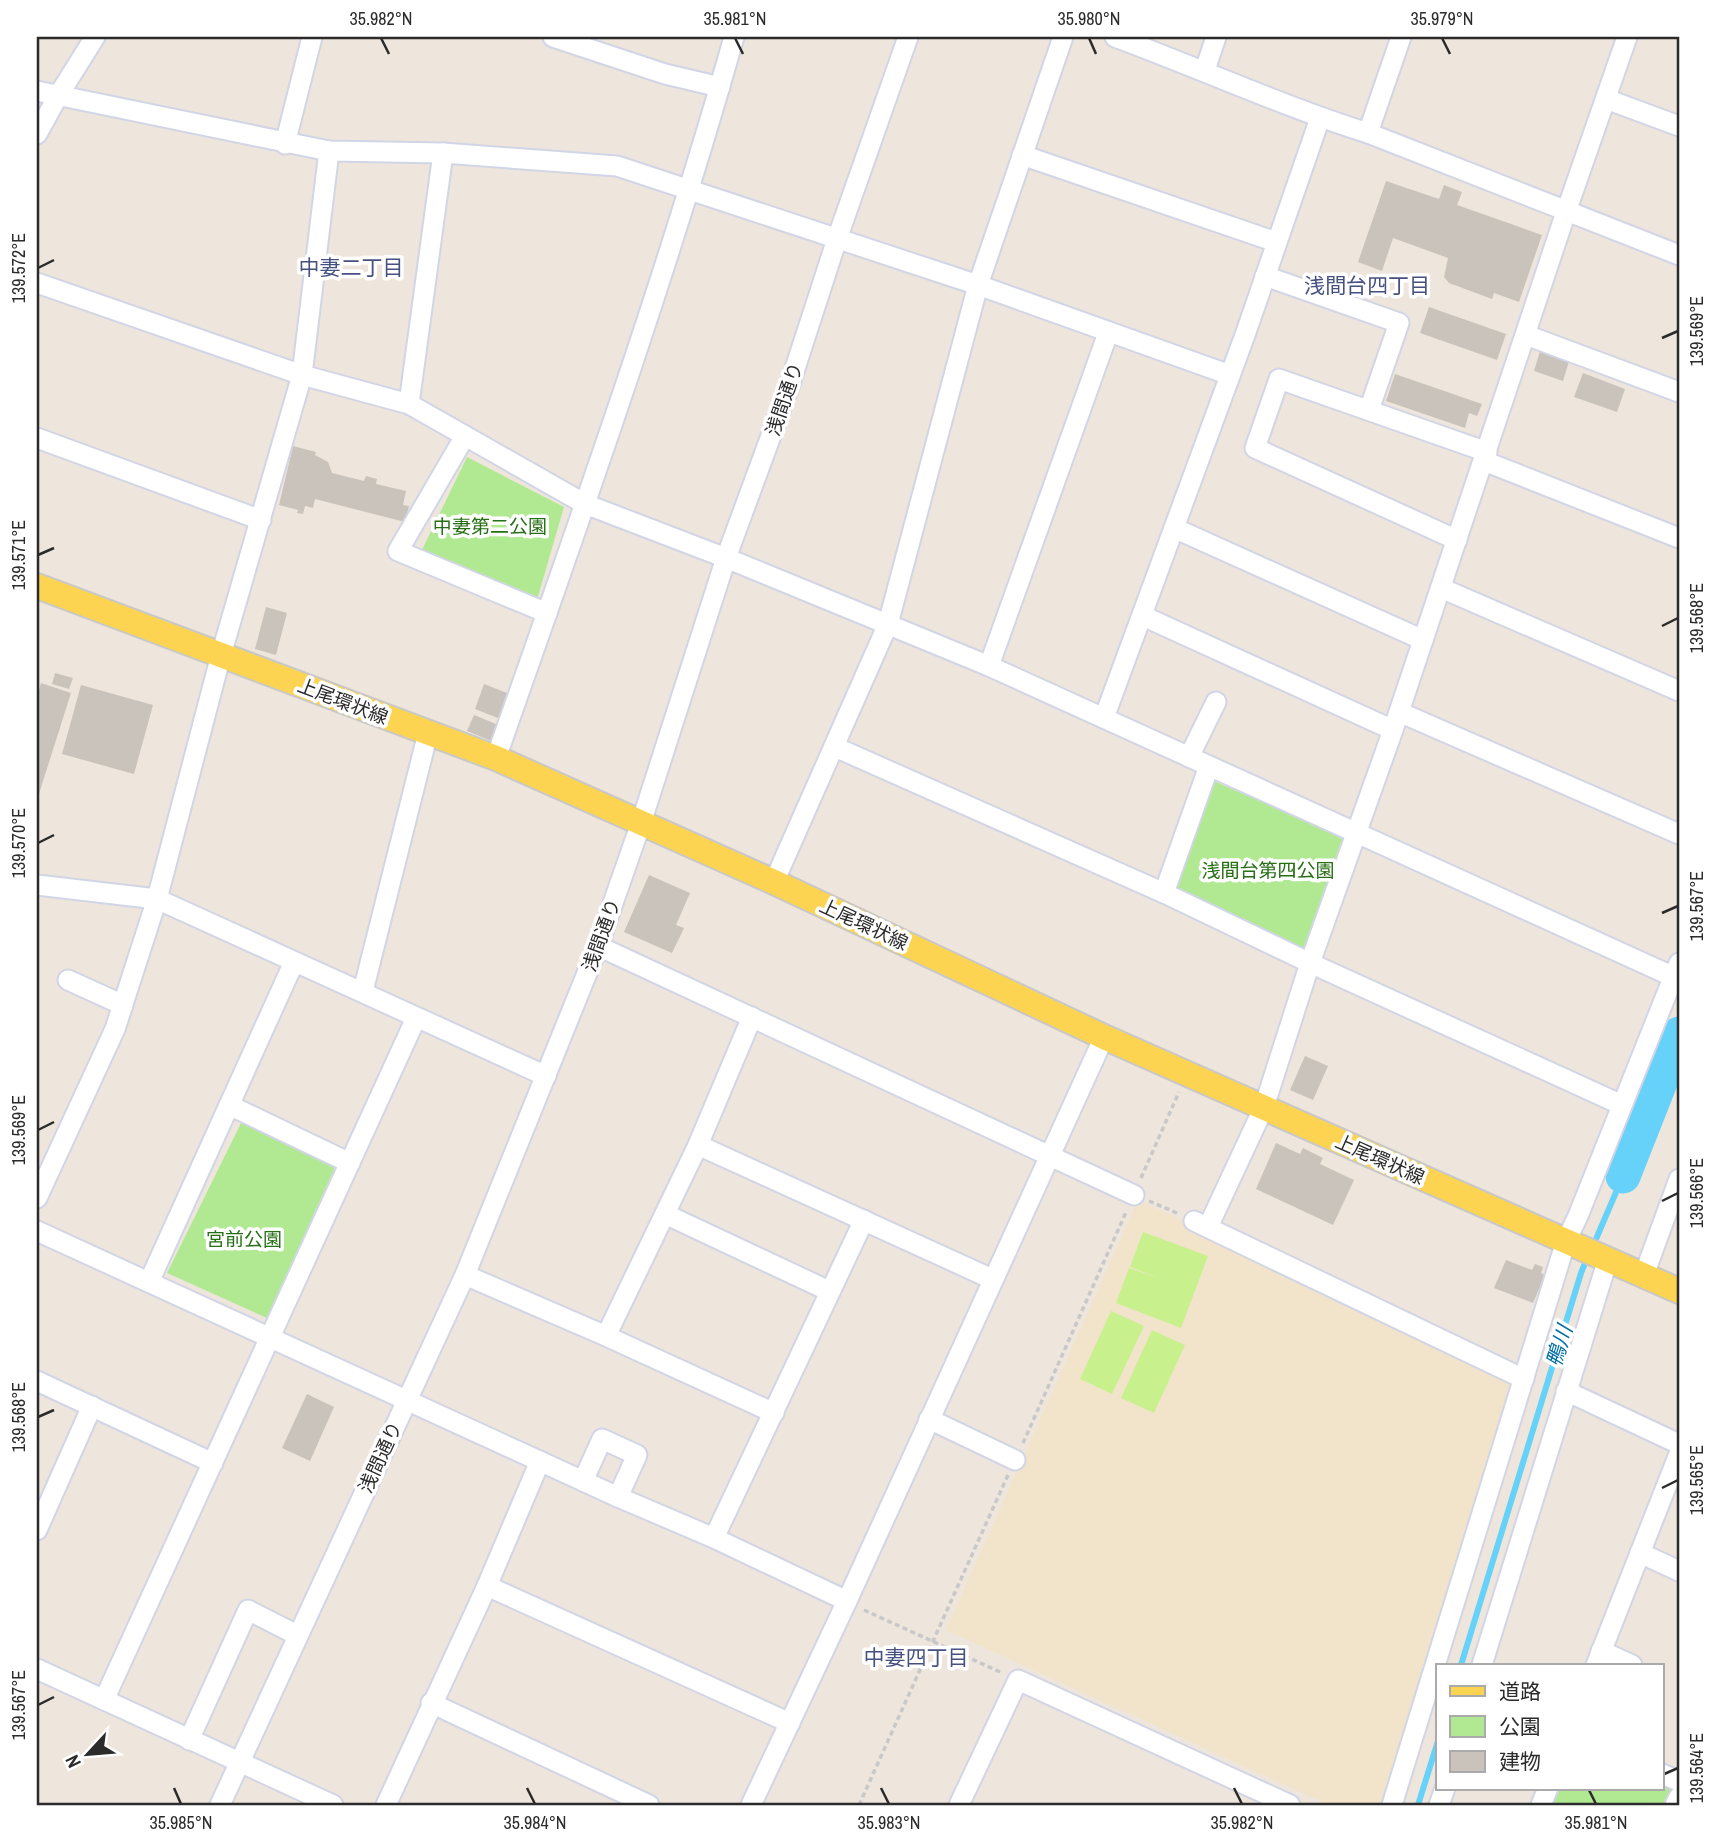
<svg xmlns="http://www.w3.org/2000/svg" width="1716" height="1842" viewBox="0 0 1716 1842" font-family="'Archivo Narrow','Noto Sans JP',sans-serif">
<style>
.education{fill:#f1e4ca}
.green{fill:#b1e993}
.pitch{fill:#c8f18e}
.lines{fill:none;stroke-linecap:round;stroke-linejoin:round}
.stream{stroke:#66d2f9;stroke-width:6}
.river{stroke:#66d2f9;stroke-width:35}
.building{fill:#c9c3bb}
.minor-casing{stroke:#d1d5e5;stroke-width:23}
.major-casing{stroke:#c8c8c8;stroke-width:28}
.path{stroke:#c8c8c8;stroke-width:3.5;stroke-dasharray:5 3.5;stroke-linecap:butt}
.minor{stroke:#fff;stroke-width:19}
.major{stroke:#fdd452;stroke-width:24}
.ticks{fill:none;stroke:#2b2b2b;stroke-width:2.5}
.labels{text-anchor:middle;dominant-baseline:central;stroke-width:7;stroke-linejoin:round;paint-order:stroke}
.street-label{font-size:19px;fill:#2b2b2b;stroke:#fff}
.park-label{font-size:19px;fill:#276f14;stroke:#fff}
.neighbourhood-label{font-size:21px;fill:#475180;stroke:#fff}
.water-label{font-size:21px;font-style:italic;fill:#026fa8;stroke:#fff}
.neatline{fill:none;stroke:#2b2b2b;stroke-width:2.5}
.ticks-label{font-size:18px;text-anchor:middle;fill:#2b2b2b}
</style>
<rect width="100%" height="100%" fill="#eee6dc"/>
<polygon class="education" points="1142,1202 1510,1375 1515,1382 1385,1805 1329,1805 946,1630 1136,1205"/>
<g class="green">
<polygon points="467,457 564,507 537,600 421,552"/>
<polygon points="1209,779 1348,839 1306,953 1169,892"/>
<polygon points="243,1119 336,1165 267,1318 167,1273"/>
<polygon points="1662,1780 1669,1783 1672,1790 1665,1805 1553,1805 1560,1788 1662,1788"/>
</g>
<g class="pitch">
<polygon points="1143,1232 1208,1256 1181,1328 1116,1303 1129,1268 1159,1278 1130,1267"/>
<polygon points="1111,1311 1144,1326 1112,1394 1080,1379"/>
<polygon points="1152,1330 1185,1345 1154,1413 1121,1398"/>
</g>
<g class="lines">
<g class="stream">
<polyline points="1593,1246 1623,1176"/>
<polyline points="1461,1665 1581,1273 1588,1256"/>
<polyline points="1418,1805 1438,1741"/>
</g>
<polyline class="river" points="1623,1176 1679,1034"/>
</g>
<g class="building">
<polygon points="1386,181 1439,199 1444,185 1462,192 1457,205 1542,235 1519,302 1494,293 1492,299 1449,283 1444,277 1448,258 1393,238 1382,271 1358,262"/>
<polygon points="1429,307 1506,334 1497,360 1420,333"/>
<polygon points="1541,348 1570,358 1563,381 1534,371"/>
<polygon points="1583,373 1625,389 1617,412 1574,397"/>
<polygon points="1395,374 1482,404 1477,416 1469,413 1465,428 1386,401"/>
<polygon points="293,446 316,452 315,455 328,462 332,473 364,481 366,476 377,479 376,484 406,491 403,505 409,506 405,522 315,499 313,508 305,506 303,514 297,513 298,510 279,505"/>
<polygon points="266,607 287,613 276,655 255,649"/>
<polygon points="55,673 73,678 69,689 52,684"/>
<polygon points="41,683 71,693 37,800 37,697"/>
<polygon points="484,684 512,695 503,720 475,709"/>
<polygon points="81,685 153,705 134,774 62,754"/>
<polygon points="474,715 501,726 494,742 467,731"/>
<polygon points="649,875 690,893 676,925 684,928 672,953 624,932"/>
<polygon points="1305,1056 1328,1066 1313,1100 1290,1090"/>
<polygon points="1276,1143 1300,1154 1303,1148 1323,1158 1320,1164 1354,1180 1333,1225 1256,1189"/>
<polygon points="1506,1260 1532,1270 1535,1264 1543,1267 1541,1273 1545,1275 1533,1303 1494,1288"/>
<polygon points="307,1394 334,1407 310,1461 282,1448"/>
</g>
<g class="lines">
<defs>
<g id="minor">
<polyline points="553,37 665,74 720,87"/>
<path d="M 1115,37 C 1199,68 1282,106 1368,133 L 1679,255"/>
<polyline points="1205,70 1216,37"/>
<polyline points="37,91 329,151 443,153 617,166 978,285 1230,375"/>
<polyline points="1606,99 1679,126"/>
<polyline points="1368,133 1401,37"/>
<polyline points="37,134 58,96 95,37"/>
<polyline points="285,144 312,37"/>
<polyline points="1022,155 1276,242"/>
<polyline points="1265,276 1399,323 1369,410"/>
<polyline points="37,283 302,375 409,404 585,504 726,558 989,666 1674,977"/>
<polyline points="1526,335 1679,392"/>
<polyline points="409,404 443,153"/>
<polyline points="465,436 398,551 547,613"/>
<polyline points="37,438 261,520"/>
<polyline points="1484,461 1679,538"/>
<polyline points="1174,528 1423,640"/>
<polyline points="1457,540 1255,448 1279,379 1487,452"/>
<polyline points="1441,588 1679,691"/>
<polyline points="1143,616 1393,730"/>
<polyline points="989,666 1108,333"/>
<polyline points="1399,712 1679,834"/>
<polyline points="1104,718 1245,335 1320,118"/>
<polyline points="835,747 1164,893 1310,963 1622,1105"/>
<polyline points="1189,757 1216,702"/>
<path d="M 496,758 C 580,519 665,281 734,37"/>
<polyline points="774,882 888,624 978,285 1063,37"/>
<polyline points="37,885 157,899 546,1076"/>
<polyline points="1164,893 1209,766"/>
<polyline points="598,946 1134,1195"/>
<polyline points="68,980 123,1005"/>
<polyline points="363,991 428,733"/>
<polyline points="229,1105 350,1163"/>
<polyline points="698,1145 992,1279"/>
<polyline points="37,1198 115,1029 157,899 221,655 302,375 329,151"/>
<polyline points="665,1214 829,1291"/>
<polyline points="1194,1221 1524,1379"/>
<polyline points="1208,1227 1264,1107 1310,963 1393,730 1566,212 1627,37"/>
<polyline points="37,1231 618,1497 714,1538 847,1601"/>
<polyline points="465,1275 606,1336 774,1413"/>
<polyline points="1644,1275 1679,1179"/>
<polyline points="149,1282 294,962"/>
<polyline points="606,1336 698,1145 752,1017"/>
<polyline points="37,1381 213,1463"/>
<polyline points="1566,1391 1679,1444"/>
<polyline points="929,1419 1015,1460"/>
<polyline points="583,1481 602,1439 637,1455 618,1497"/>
<polyline points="37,1530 92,1406"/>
<polyline points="714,1538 864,1220"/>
<polyline points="1640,1553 1679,1571"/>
<polyline points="487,1586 790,1723"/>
<polyline points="1601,1651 1632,1665"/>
<polyline points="1482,1665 1608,1259"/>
<polyline points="1596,1665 1679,1454"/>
<polyline points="37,1669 333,1805"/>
<polyline points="104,1700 416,1018"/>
<polyline points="431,1703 649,1805"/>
<polyline points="189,1740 248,1610 297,1635"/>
<polyline points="1662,1774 1679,1781"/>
<polyline points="220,1805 465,1275 598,946 641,823 726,558 790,384 837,239 908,37"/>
<polyline points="386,1805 487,1586 540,1461"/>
<polyline points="751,1805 847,1601 1104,1037"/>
<polyline points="959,1805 1018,1680 1290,1805"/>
<polyline points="1392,1805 1566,1241 1578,1216 1679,963"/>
<polyline points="1439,1805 1445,1788"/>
<polyline points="1541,1805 1548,1788"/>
<polyline points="1675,1805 1679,1797"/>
</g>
<polyline id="major" points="37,586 496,758 774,882 1104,1037 1679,1291"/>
</defs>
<use href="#minor" class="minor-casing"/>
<use href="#major" class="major-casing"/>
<g class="path">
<polyline points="1141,1178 1179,1092"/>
<polyline points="1149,1201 1177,1213"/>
<polyline points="1023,1443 1127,1210"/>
<polyline points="864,1610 1000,1672"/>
<polyline points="859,1805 1008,1475"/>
</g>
<use href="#minor" class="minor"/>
<use href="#major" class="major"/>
</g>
<path class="ticks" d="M 381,38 L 389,54M 735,38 L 743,54M 1089,38 L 1096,54M 1442,38 L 1450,54M 38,268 L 54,260M 1662,338 L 1678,331M 38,555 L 54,548M 1662,626 L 1678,618M 38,843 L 54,835M 1662,913 L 1678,906M 38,1130 L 54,1122M 1662,1201 L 1678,1193M 38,1417 L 54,1410M 1662,1488 L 1678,1480M 38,1705 L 54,1697M 1662,1775 L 1678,1768M 174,1788 L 181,1804M 527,1788 L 535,1804M 881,1788 L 889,1804M 1234,1788 L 1242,1804M 1588,1788 L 1596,1804"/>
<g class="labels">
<g class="street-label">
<text transform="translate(784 399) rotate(-71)">浅間通り</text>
<text transform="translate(343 701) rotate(21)">上尾環状線</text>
<text transform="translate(864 924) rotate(25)">上尾環状線</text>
<text transform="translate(601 935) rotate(-70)">浅間通り</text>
<text transform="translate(1380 1159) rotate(24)">上尾環状線</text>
<text transform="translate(380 1457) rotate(-65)">浅間通り</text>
</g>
<g class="park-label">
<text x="490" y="526">中妻第二公園</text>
<text x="1268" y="870">浅間台第四公園</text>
<text x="244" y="1239">宮前公園</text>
</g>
<g class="neighbourhood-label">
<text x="351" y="267">中妻二丁目</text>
<text x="1367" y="285">浅間台四丁目</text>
<text x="916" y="1657">中妻四丁目</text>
</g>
<g class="water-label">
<text transform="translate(1559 1346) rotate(-73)">鴨川</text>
</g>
</g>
<rect width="1716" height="1842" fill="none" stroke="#ffffff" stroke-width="77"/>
<rect x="1436" y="1664" width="228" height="126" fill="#ffffff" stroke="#aaaaaa" stroke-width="2"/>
<rect x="1450" y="1686" width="35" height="10" fill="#fdd452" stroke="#aaaaaa" stroke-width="2"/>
<text x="1499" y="1699" font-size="21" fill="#2b2b2b">道路</text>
<rect x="1450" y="1716" width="35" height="21" fill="#b1e993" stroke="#aaaaaa" stroke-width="2"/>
<text x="1499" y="1734" font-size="21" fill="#2b2b2b">公園</text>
<rect x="1450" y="1751" width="35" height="21" fill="#c9c3bb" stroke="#aaaaaa" stroke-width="2"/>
<text x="1499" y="1769" font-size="21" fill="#2b2b2b">建物</text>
<g transform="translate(88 1754) rotate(244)" stroke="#ffffff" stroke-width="5" paint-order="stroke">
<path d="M0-5L12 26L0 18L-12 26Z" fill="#2b2b2b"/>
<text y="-10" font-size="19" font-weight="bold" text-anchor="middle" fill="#2b2b2b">N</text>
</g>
<rect x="38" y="38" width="1640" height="1766" class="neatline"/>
<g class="ticks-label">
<text x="381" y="25">35.982°N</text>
<text x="735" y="25">35.981°N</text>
<text x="1089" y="25">35.980°N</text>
<text x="1442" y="25">35.979°N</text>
<text transform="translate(19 268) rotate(-90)" y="6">139.572°E</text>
<text transform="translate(1697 331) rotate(-90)" y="6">139.569°E</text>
<text transform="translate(19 555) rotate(-90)" y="6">139.571°E</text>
<text transform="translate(1697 618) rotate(-90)" y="6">139.568°E</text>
<text transform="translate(19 843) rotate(-90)" y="6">139.570°E</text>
<text transform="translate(1697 906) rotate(-90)" y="6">139.567°E</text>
<text transform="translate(19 1130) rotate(-90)" y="6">139.569°E</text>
<text transform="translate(1697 1193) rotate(-90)" y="6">139.566°E</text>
<text transform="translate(19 1417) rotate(-90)" y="6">139.568°E</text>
<text transform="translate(1697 1480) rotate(-90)" y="6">139.565°E</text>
<text transform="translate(19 1705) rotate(-90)" y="6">139.567°E</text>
<text transform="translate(1697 1768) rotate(-90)" y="6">139.564°E</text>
<text x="181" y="1829">35.985°N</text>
<text x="535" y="1829">35.984°N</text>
<text x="889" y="1829">35.983°N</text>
<text x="1242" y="1829">35.982°N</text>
<text x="1596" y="1829">35.981°N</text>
</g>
</svg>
